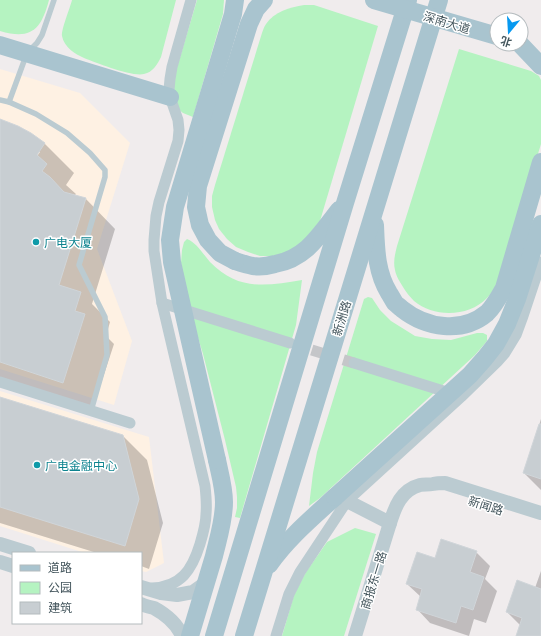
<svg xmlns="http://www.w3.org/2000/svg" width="541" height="636" viewBox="0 0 541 636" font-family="Barlow,'Noto Sans SC',sans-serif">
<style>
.commercial{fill:#fef1e3}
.green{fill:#b5f3c1}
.shadow{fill:#0003;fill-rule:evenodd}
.building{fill:#c8ced2;stroke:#d0d5d9}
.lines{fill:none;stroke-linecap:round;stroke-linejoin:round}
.minor-tunnel{stroke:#c5c6c9;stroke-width:11;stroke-dasharray:11 5.5;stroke-linecap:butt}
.service{stroke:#bbcbd1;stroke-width:5.5}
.minor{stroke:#bbcbd1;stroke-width:11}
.tertiary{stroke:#bbcbd1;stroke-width:14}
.primary{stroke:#a9c4cf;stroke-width:18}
.primary-bridge{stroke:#a9c4cf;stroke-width:18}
.culture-dot{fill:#0f9aa8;stroke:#fff;stroke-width:1.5}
.labels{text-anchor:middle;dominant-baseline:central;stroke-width:3;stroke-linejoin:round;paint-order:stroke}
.street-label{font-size:12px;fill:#43555c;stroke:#fff}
.culture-label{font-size:12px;fill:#0d838f;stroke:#fff;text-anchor:start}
</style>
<rect width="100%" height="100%" fill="#f0eced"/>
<g class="commercial">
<polygon points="0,69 80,93 130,143 97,249 132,341 114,405 0,369"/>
<polygon points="0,391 149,437 164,563 146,572 141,571 141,553 85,553 0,526"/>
</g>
<g class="green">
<path d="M 0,0 L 49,0 C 41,30 31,40 0,31 Z"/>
<path d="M 72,0 L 176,0 L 161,57 C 157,65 153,72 144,74 C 132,77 97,63 84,58 C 75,54 64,47 62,36 C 61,30 70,8 72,0 Z"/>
<polygon points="197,0 224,0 223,14 193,117 183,113 177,108 174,100 174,79 178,64"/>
<path d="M 304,5 L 314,5 L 378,26 L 320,221 L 296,250 L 273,256 L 260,256 L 248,252 L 236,247 L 227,239 L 219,229 L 215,220 L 212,207 L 212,196 L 215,185 L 262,33 C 263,30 264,27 266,24 C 274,12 290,7 304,5 Z"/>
<path d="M 459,49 L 531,71 L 539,76 L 541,80 L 541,144 L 501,274 C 497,282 494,291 487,298 C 469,317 434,318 414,301 C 410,297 406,292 403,287 C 400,282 396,276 395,270 C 393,262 395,254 397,246 Z"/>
<path d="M 187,239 C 197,243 203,254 210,262 C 238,291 266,286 302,280 L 296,325 L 240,518 L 235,517 L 237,508 L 237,497 L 236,487 L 225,440 L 203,354 L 188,305 L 181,263 L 182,250 L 184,242 Z"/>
<polygon points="368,297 372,298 380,310 391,321 415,336 432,339 451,340 477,333 483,333 487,335 487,341 475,355 320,498 309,506 313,473 317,452 364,299"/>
<polygon points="355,528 376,534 344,636 282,636 294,595 306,572 327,542"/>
</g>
<g class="shadow">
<path d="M 0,120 L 44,143 L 74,173 L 66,185 L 76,194 L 74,196 L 86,199 L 115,229 L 92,304 L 110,322 L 106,336 L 114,344 L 92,411 L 0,382 ZM 38,152 L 40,152 L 35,159 Z"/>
<polygon points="0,398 123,436 147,460 163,523 149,569 141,566 141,553 97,553 0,523"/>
<polygon points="541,419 541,490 524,473"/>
<polygon points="476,552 490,566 485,579 497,591 486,623 474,619 469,636 430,623 417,609 421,597 407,584 436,559"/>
<polygon points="541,571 541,636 517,636 521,626 507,612 535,588"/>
</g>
<g class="building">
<polygon points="0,119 18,126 31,133 45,143 37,155 47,164 42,171 50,177 64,192 86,198 59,285 81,292 75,311 85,314 63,383 0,362"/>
<polygon points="0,397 123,435 139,499 125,546 0,507"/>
<polygon points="539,424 541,424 541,479 523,473"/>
<polygon points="441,539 477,551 470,572 484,577 473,610 461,606 456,623 416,610 422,589 406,584 417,552 435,558"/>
<polygon points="517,580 541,589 541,636 516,636 522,618 506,612"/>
</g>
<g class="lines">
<polyline class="minor-tunnel" points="296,345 354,363"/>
<g class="service">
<polyline points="0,100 9,102 36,114 67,133 90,153 105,170 105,177 79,265 105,317 107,355 91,411"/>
<polyline points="9,102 27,53 37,43 42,35 54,0"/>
</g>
<g class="minor">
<polyline points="162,303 290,343"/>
<polyline points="354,363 453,394"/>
<polyline points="0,382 130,423"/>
<path d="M 152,588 C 181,587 192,570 200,544 C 203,534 206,524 206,514 C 207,504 206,495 205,486 L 162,303 L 154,251 L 154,240 L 156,216 L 159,202 L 178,141 L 179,130 L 178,120 L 170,97 L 169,90 L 170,79 L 172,67 L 191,0"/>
<polyline points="276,636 289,594 300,572 347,501 461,397 497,362 505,353 516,335 523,316 541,262"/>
</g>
<g class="tertiary">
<path d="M 347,501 L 390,523 C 395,507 401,490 420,485 C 424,484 428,485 433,484 C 437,483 441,483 445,483 L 541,513"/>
<polyline points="0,544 29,553"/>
<polyline points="0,562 13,566"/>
<polyline points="141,587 161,593 177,595 193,592 207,582"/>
<path d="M 141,604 C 145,606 150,607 154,608 C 165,614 177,624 182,636"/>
<polyline points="355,636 390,523"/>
</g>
<g class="primary">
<polyline points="520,44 541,66"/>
<polyline points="0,45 170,97"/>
<path d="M 375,225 C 376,248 376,272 389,293 C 391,296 393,300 395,303 C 397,305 400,307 402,309 C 426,328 462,334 487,313 C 494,306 499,297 504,288 L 541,162"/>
<path d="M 235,261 C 241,263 247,265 253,266 C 260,267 268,266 275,264 C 307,258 320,234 339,210"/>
<path d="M 269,565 C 287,539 312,518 335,497"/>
<path d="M 190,636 C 198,609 206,583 214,556 C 218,539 224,521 224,502 C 224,488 220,474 217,460"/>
<polyline points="214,636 345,203 408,0"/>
<polyline points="244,636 439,0"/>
</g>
<g class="primary-bridge">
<polyline points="374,0 497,36"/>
<polyline points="235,261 220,253 208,240 200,225 196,207 198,186 249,24 256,9 264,0"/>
<polyline points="217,460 172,262 170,240 175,207 233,14 235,0"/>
<polyline points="335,497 470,375 485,358 496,344 507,324 517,299 541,224"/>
</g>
</g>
<g class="culture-dot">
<circle cx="36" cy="242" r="4"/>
<circle cx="37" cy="465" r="4"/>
</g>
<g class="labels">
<g class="street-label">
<text transform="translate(447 22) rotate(17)">深南大道</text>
<text transform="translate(341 318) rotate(-73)">新洲路</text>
<text transform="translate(486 505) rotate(18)">新闻路</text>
<text transform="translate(373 580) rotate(-73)">商报东一路</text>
</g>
<g class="culture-label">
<text x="44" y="242">广电大厦</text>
<text x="45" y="465">广电金融中心</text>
</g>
</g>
<rect x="12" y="552" width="130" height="72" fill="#ffffff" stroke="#b4bbbe"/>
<rect x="20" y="565" width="20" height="6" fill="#a9c4cf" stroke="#b4bbbe"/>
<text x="48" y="572" font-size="12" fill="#43555c">道路</text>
<rect x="20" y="582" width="20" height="12" fill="#b5f3c1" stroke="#b4bbbe"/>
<text x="48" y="592" font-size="12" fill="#43555c">公园</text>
<rect x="20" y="602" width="20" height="12" fill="#c8ced2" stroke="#b4bbbe"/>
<text x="48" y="612" font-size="12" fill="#43555c">建筑</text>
<g transform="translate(509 32) rotate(198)"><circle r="19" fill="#ffffff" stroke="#b4bbbe"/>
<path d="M0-3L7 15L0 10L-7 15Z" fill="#0799f0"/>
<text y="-6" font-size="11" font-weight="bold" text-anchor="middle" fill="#43555c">北</text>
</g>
</svg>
